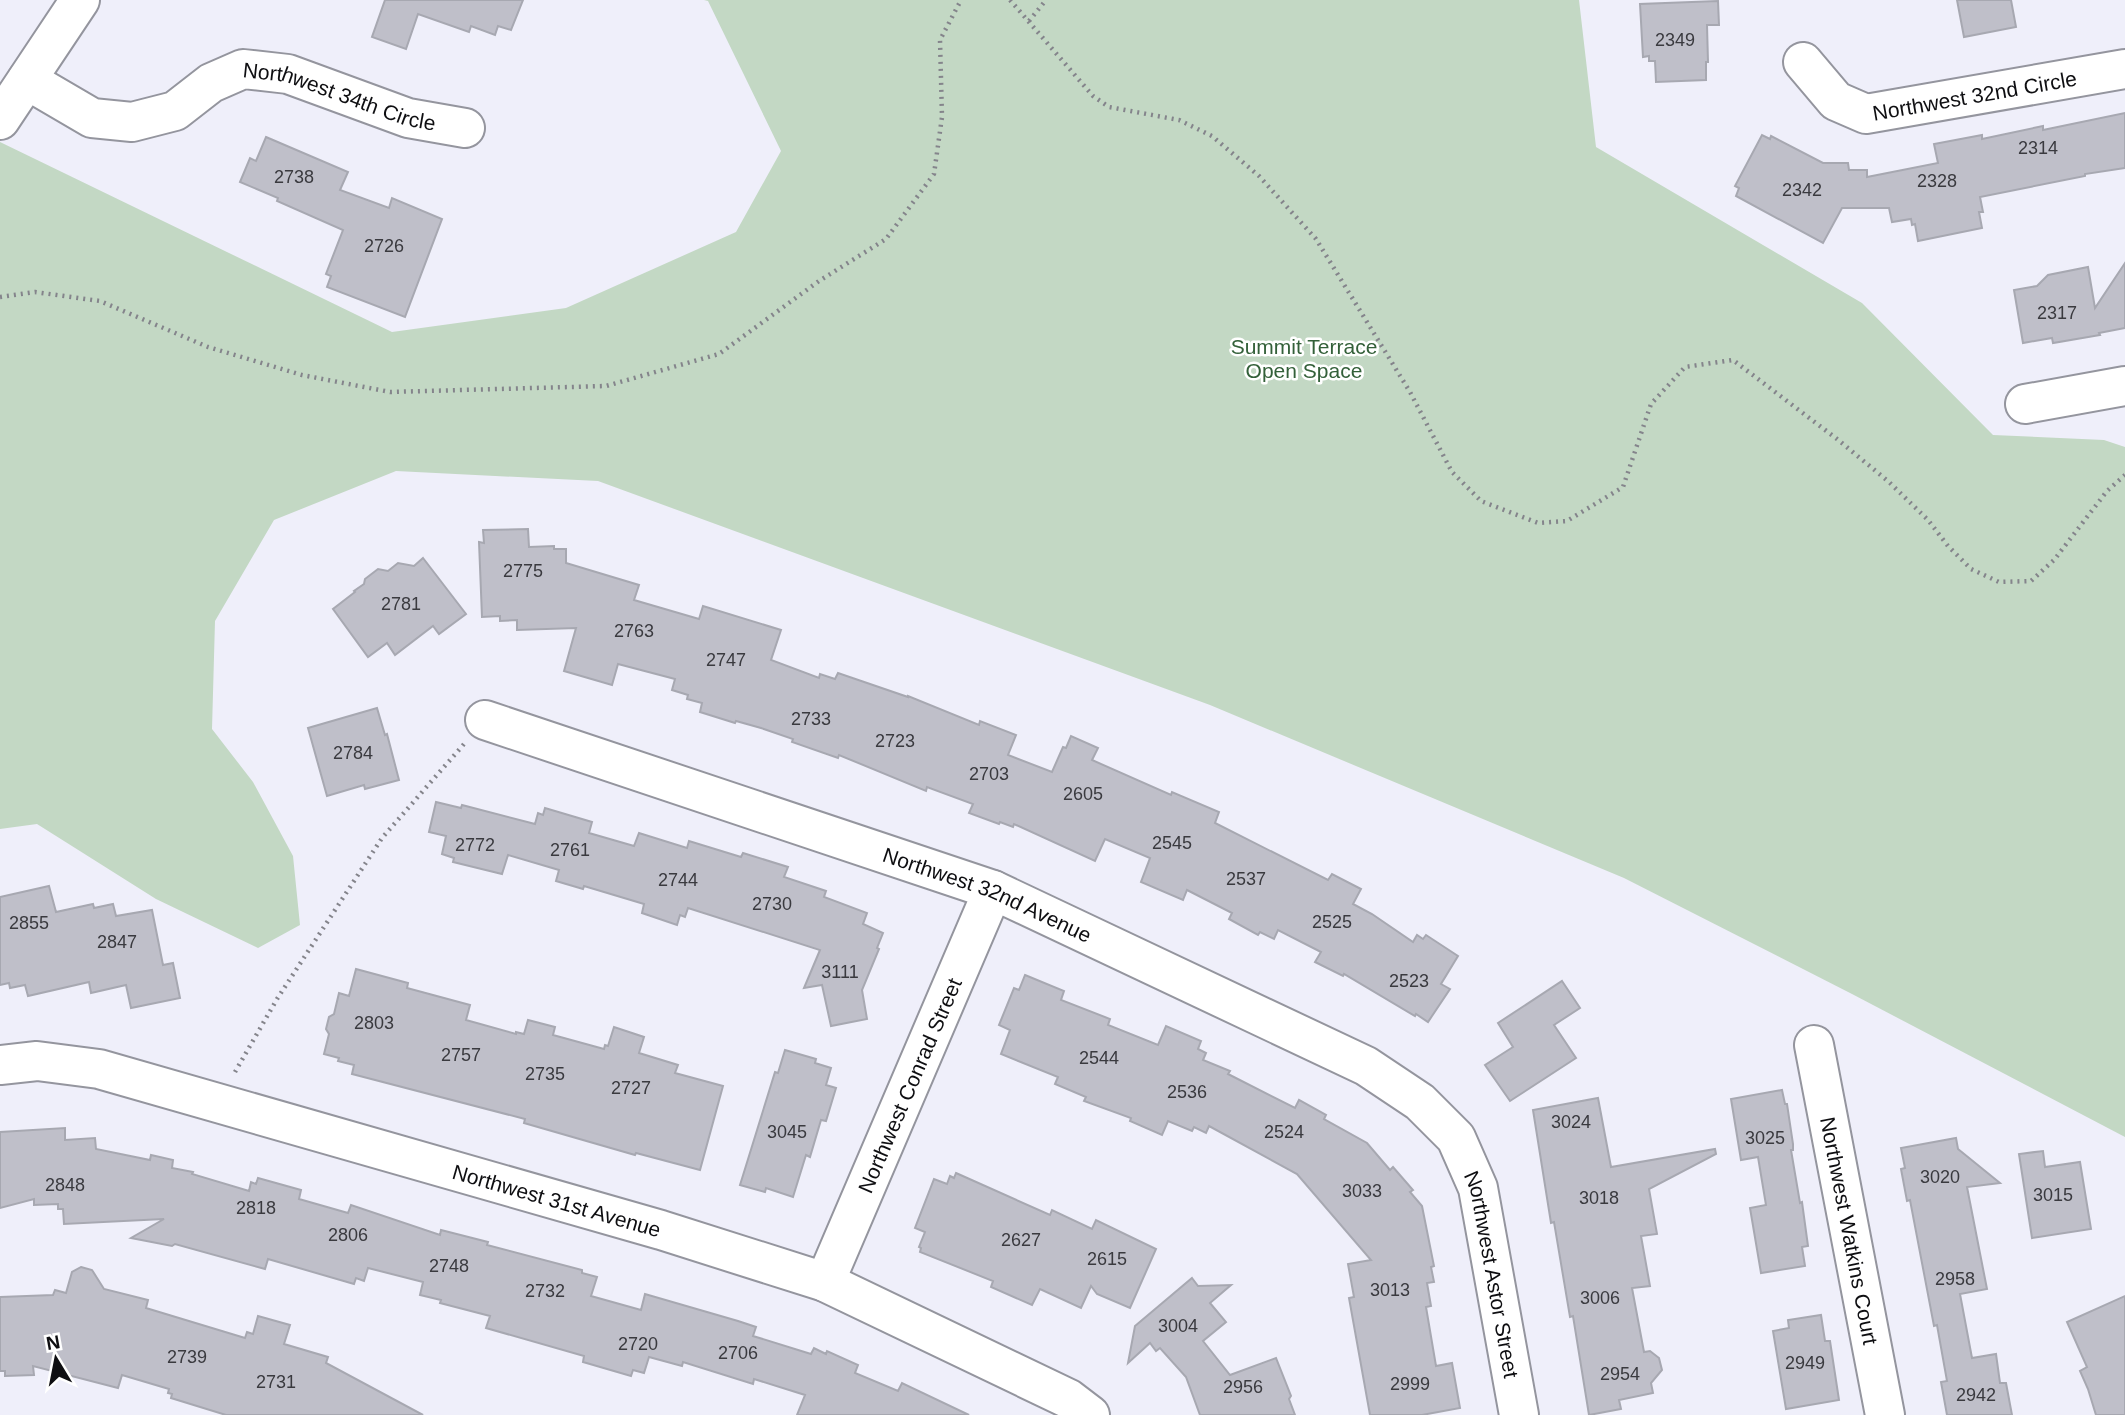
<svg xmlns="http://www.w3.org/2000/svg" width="2125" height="1415" viewBox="0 0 2125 1415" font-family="Arial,sans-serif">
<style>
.green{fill:#c3d8c4}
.building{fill:#bfbfc9;stroke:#a7a8b1;stroke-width:2}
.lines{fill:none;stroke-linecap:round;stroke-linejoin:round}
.minor-casing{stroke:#94959e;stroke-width:42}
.path{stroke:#84848b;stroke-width:4.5;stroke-dasharray:2 5;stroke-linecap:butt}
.minor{stroke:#fff;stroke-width:38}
.labels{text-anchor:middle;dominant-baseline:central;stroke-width:5;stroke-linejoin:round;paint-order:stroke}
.number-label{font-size:18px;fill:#3a3a3f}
.street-label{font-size:21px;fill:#0e0e11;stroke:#fff}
.park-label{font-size:21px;fill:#336039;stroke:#fff}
</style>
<rect width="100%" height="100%" fill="#efeffa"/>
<polygon class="green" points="704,0 1579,0 1596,147 1862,303 1993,435 2104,440 2125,447 2125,1137 1852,994 1624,878 1210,705 598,481 396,471 274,520 215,621 212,729 253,782 293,856 300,925 258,948 156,899 37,824 0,829 0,142 392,332 566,308 736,232 781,151 708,1"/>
<g class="building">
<polygon points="385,0 523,0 511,30 498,26 495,35 471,26 469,32 418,14 406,49 372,37"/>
<polygon points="1957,0 2011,0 2016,27 1964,37"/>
<polygon points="1718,1 1719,25 1707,25 1708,62 1706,62 1706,80 1656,82 1655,61 1649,61 1649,56 1643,57 1640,4"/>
<polygon points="2125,113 2125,168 2085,174 2085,176 1980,197 1983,212 1979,212 1982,228 1918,241 1915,224 1912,225 1911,219 1892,222 1889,208 1842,208 1823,243 1736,196 1739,188 1735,186 1762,135 1770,139 1771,136 1823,163 1848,163 1849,170 1867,170 1867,177 1938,163 1934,144 1982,135 1982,139 2043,126 2043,130"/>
<polygon points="266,137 348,172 340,190 389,208 392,198 442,219 405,317 327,287 331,276 326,274 343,230 277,201 278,198 240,182 250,158 256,161"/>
<polygon points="2125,263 2125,328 2099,333 2100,335 2053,343 2052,338 2023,343 2014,290 2037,286 2048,275 2088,267 2095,308"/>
<polygon points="528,529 529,547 554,546 554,549 566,549 566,563 639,585 634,600 699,619 703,606 781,630 771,660 819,678 820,674 835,679 838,673 908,697 908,696 979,725 980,721 1016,735 1008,755 1052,772 1063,747 1066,748 1071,736 1098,748 1092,760 1171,795 1172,792 1219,812 1215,823 1328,880 1332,874 1361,889 1353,904 1372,914 1413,942 1417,935 1423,939 1426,935 1458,956 1441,984 1450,989 1428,1022 1416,1014 1415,1016 1344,974 1343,976 1315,962 1321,952 1278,930 1274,939 1260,932 1258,935 1229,919 1232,913 1187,890 1183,900 1141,882 1150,858 1105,839 1095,861 1014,824 1013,827 1000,822 999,824 969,813 973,804 927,787 926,791 839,755 838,758 792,742 793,739 761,728 736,721 735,723 700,712 702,703 687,699 688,695 672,690 675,679 618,664 612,685 564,671 576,628 517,630 517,620 500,621 500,616 482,617 479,542 484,543 483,530"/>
<polygon points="423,558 466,614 439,634 433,626 395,655 387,643 368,657 333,609 355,592 354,591 364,584 365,579 378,569 388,571 398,563 414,566"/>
<polygon points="377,708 385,735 387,734 399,780 365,789 364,785 327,796 308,728"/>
<polygon points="436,802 461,808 462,805 535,824 538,813 543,815 545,808 592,822 589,833 634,846 639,833 687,848 689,841 741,857 743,853 788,867 784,877 826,891 824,897 867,913 863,924 883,933 877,948 879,949 862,990 867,1019 831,1026 822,985 804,988 820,950 688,908 685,917 680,915 677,925 642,913 644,904 584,886 583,889 556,881 559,870 508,855 502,874 453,862 454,858 442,854 446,836 429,832"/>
<polygon points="49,886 56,912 93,904 94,908 113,904 116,916 152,910 163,965 173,963 180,998 131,1008 126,985 91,993 89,982 28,996 25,985 10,988 9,983 0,985 0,897"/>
<polygon points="356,969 408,983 407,988 470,1005 466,1020 516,1034 516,1032 524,1034 528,1020 555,1027 553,1035 604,1049 605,1045 608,1046 614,1027 644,1037 639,1053 678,1065 675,1073 723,1086 700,1170 636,1153 635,1155 524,1123 525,1119 352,1074 354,1065 338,1061 339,1058 324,1054 329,1034 326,1029 329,1017 334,1014 339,993 349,996"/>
<polygon points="1025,975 1064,991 1061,1000 1110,1019 1108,1025 1158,1045 1166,1026 1201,1041 1198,1049 1206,1053 1203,1060 1230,1071 1228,1074 1295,1108 1299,1100 1326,1115 1324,1119 1367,1143 1390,1170 1393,1167 1413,1190 1410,1192 1422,1206 1434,1266 1431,1267 1434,1282 1427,1283 1431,1306 1426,1307 1436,1366 1452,1363 1460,1408 1422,1415 1370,1415 1349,1298 1354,1297 1348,1264 1371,1260 1297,1174 1209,1126 1206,1133 1194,1127 1192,1131 1168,1121 1162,1135 1130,1121 1131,1118 1084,1101 1086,1097 1055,1084 1058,1077 1001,1054 1010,1030 999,1025 1014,988 1019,990"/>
<polygon points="1562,981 1580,1008 1554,1025 1576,1058 1510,1101 1485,1065 1513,1047 1498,1023"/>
<polygon points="785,1050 816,1059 815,1063 831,1068 826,1085 836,1088 826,1121 821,1120 810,1157 806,1155 793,1197 766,1188 765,1192 740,1185 775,1072 778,1073"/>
<polygon points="1782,1090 1785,1104 1787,1104 1793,1144 1793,1150 1791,1150 1800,1203 1802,1202 1808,1246 1802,1247 1805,1266 1761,1273 1750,1208 1766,1205 1758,1157 1741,1160 1731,1099"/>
<polygon points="1598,1098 1611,1167 1715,1149 1716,1154 1649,1189 1657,1234 1641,1236 1650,1286 1632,1288 1644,1352 1650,1351 1659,1358 1662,1370 1651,1383 1653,1393 1619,1400 1621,1409 1589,1415 1573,1316 1570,1317 1554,1222 1551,1223 1533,1110"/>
<polygon points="65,1128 65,1140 95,1138 96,1149 150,1160 151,1155 173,1160 172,1168 193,1172 192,1174 249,1191 251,1182 256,1184 258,1178 301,1190 299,1199 348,1213 351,1205 440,1235 441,1230 488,1242 487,1245 582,1270 582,1273 597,1277 591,1296 641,1310 645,1294 738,1321 756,1327 753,1336 811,1354 814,1348 826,1354 827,1351 858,1365 855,1373 898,1391 902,1383 969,1415 797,1415 805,1395 754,1379 753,1384 683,1362 682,1366 649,1357 644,1373 633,1370 631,1376 583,1362 584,1356 486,1328 490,1316 440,1303 441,1300 420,1295 423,1282 368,1268 364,1281 356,1278 354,1284 268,1259 265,1269 175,1244 172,1246 131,1238 164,1219 64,1224 63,1209 58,1209 58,1204 34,1205 34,1199 0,1208 0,1132"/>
<polygon points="1956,1138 1958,1149 2000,1183 1967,1187 1987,1289 1960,1294 1972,1358 1996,1354 2000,1383 2006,1383 2012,1415 1947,1415 1941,1382 1947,1381 1937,1325 1934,1326 1910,1200 1907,1201 1901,1169 1905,1168 1901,1148"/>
<polygon points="2043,1151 2045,1167 2080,1162 2091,1229 2032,1238 2019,1154"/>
<polygon points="956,1173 1050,1215 1052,1210 1092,1229 1096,1220 1156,1249 1130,1308 1097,1294 1091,1286 1081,1308 1040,1289 1032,1305 991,1287 993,1281 920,1252 921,1248 919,1247 925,1232 915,1228 934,1179 947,1184 950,1176 954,1178"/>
<polygon points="81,1267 92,1270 104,1289 148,1300 146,1308 245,1338 247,1332 253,1334 258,1316 290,1325 284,1344 328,1357 326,1363 423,1415 226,1415 171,1398 172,1394 168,1393 169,1389 122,1375 118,1388 33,1366 34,1375 5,1376 5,1371 0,1371 0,1297 53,1295 55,1290 66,1293 72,1272"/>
<polygon points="1192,1278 1198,1286 1231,1285 1210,1303 1226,1322 1203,1341 1230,1375 1276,1358 1291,1396 1289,1399 1295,1415 1200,1415 1186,1377 1160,1348 1156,1351 1150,1343 1128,1363 1135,1326"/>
<polygon points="2125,1296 2125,1415 2096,1415 2088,1389 2080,1371 2087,1367 2067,1322"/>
<polygon points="1821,1315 1825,1341 1830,1341 1839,1400 1786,1409 1773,1331 1789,1328 1788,1320"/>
</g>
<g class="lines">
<defs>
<g id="minor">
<path id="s1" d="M 1803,62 L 1836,101 L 1866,114 L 2125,69"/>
<path id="s2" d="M 27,80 L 92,118 L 132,122 L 175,111 L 211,83 L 243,69 L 288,74 L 408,118 L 465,128"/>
<polyline points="0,120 80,0"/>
<polyline points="2025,404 2125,386"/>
<path id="s3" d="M 485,720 L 993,890 L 1366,1066 L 1420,1102 L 1456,1138 L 1478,1188 L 1519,1415"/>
<path id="s4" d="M 1814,1045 L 1885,1415"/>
<path id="s5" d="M 0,1065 L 37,1061 L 99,1069 L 661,1230 L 825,1282 L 1069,1399 L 1090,1415"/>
<path id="s6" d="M 825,1282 L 993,890"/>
</g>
</defs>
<use href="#minor" class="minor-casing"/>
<g class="path">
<polyline points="1010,0 1093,96 1109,107 1179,120 1212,136 1259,176 1316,239 1410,392 1452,472 1481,501 1538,523 1567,521 1623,487 1651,404 1685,367 1733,360 1837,439 1889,482 1928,520 1948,546 1971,569 1999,582 2031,581 2054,560 2107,491 2125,475"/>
<polyline points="1029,21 1046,0"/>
<polyline points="0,297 35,292 100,301 208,347 302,375 390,392 606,386 719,354 819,281 886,239 934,174 942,117 940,40 961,0"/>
<polyline points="235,1072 277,999 382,838 464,744"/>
</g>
<use href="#minor" class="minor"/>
</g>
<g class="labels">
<g class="number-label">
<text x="1675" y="40">2349</text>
<text x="2038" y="148">2314</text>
<text x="294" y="177">2738</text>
<text x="1937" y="181">2328</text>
<text x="1802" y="190">2342</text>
<text x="384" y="246">2726</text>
<text x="2057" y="313">2317</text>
<text x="523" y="571">2775</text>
<text x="401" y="604">2781</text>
<text x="634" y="631">2763</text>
<text x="726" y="660">2747</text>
<text x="811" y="719">2733</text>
<text x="895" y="741">2723</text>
<text x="353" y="753">2784</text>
<text x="989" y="774">2703</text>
<text x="1083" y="794">2605</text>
<text x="1172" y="843">2545</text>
<text x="475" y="845">2772</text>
<text x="570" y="850">2761</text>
<text x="1246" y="879">2537</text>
<text x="678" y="880">2744</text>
<text x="772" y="904">2730</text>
<text x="1332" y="922">2525</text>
<text x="29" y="923">2855</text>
<text x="117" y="942">2847</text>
<text x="840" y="972">3111</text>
<text x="1409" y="981">2523</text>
<text x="374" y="1023">2803</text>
<text x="461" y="1055">2757</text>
<text x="1099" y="1058">2544</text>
<text x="545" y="1074">2735</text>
<text x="631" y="1088">2727</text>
<text x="1187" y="1092">2536</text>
<text x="1571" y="1122">3024</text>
<text x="787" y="1132">3045</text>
<text x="1284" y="1132">2524</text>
<text x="1765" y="1138">3025</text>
<text x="1940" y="1177">3020</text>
<text x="65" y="1185">2848</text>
<text x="1362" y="1191">3033</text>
<text x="2053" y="1195">3015</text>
<text x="1599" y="1198">3018</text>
<text x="256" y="1208">2818</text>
<text x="348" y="1235">2806</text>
<text x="1021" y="1240">2627</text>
<text x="1107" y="1259">2615</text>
<text x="449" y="1266">2748</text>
<text x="1955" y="1279">2958</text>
<text x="1390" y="1290">3013</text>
<text x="545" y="1291">2732</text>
<text x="1600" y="1298">3006</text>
<text x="1178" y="1326">3004</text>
<text x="638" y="1344">2720</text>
<text x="738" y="1353">2706</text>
<text x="187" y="1357">2739</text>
<text x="1805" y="1363">2949</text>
<text x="1620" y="1374">2954</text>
<text x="276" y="1382">2731</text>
<text x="1410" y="1384">2999</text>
<text x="1243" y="1387">2956</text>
<text x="1976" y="1395">2942</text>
</g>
<g class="street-label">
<text stroke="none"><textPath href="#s1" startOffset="194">Northwest 32nd Circle</textPath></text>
<text stroke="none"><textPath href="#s2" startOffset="341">Northwest 34th Circle</textPath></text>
<text stroke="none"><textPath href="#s3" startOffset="532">Northwest 32nd Avenue</textPath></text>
<text stroke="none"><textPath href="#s6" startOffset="214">Northwest Conrad Street</textPath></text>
<text stroke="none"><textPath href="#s5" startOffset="576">Northwest 31st Avenue</textPath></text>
<text stroke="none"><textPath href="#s4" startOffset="189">Northwest Watkins Court</textPath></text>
<text stroke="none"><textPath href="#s3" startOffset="1206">Northwest Astor Street</textPath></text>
</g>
<g class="park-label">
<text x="1304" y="346">Summit Terrace<tspan x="1304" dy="24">Open Space</tspan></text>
</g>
</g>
<g transform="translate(56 1359) rotate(350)" stroke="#ffffff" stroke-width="5" paint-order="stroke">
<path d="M0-5L12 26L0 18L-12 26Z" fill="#0e0e11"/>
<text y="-10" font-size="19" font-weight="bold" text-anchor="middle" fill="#0e0e11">N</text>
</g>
</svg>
